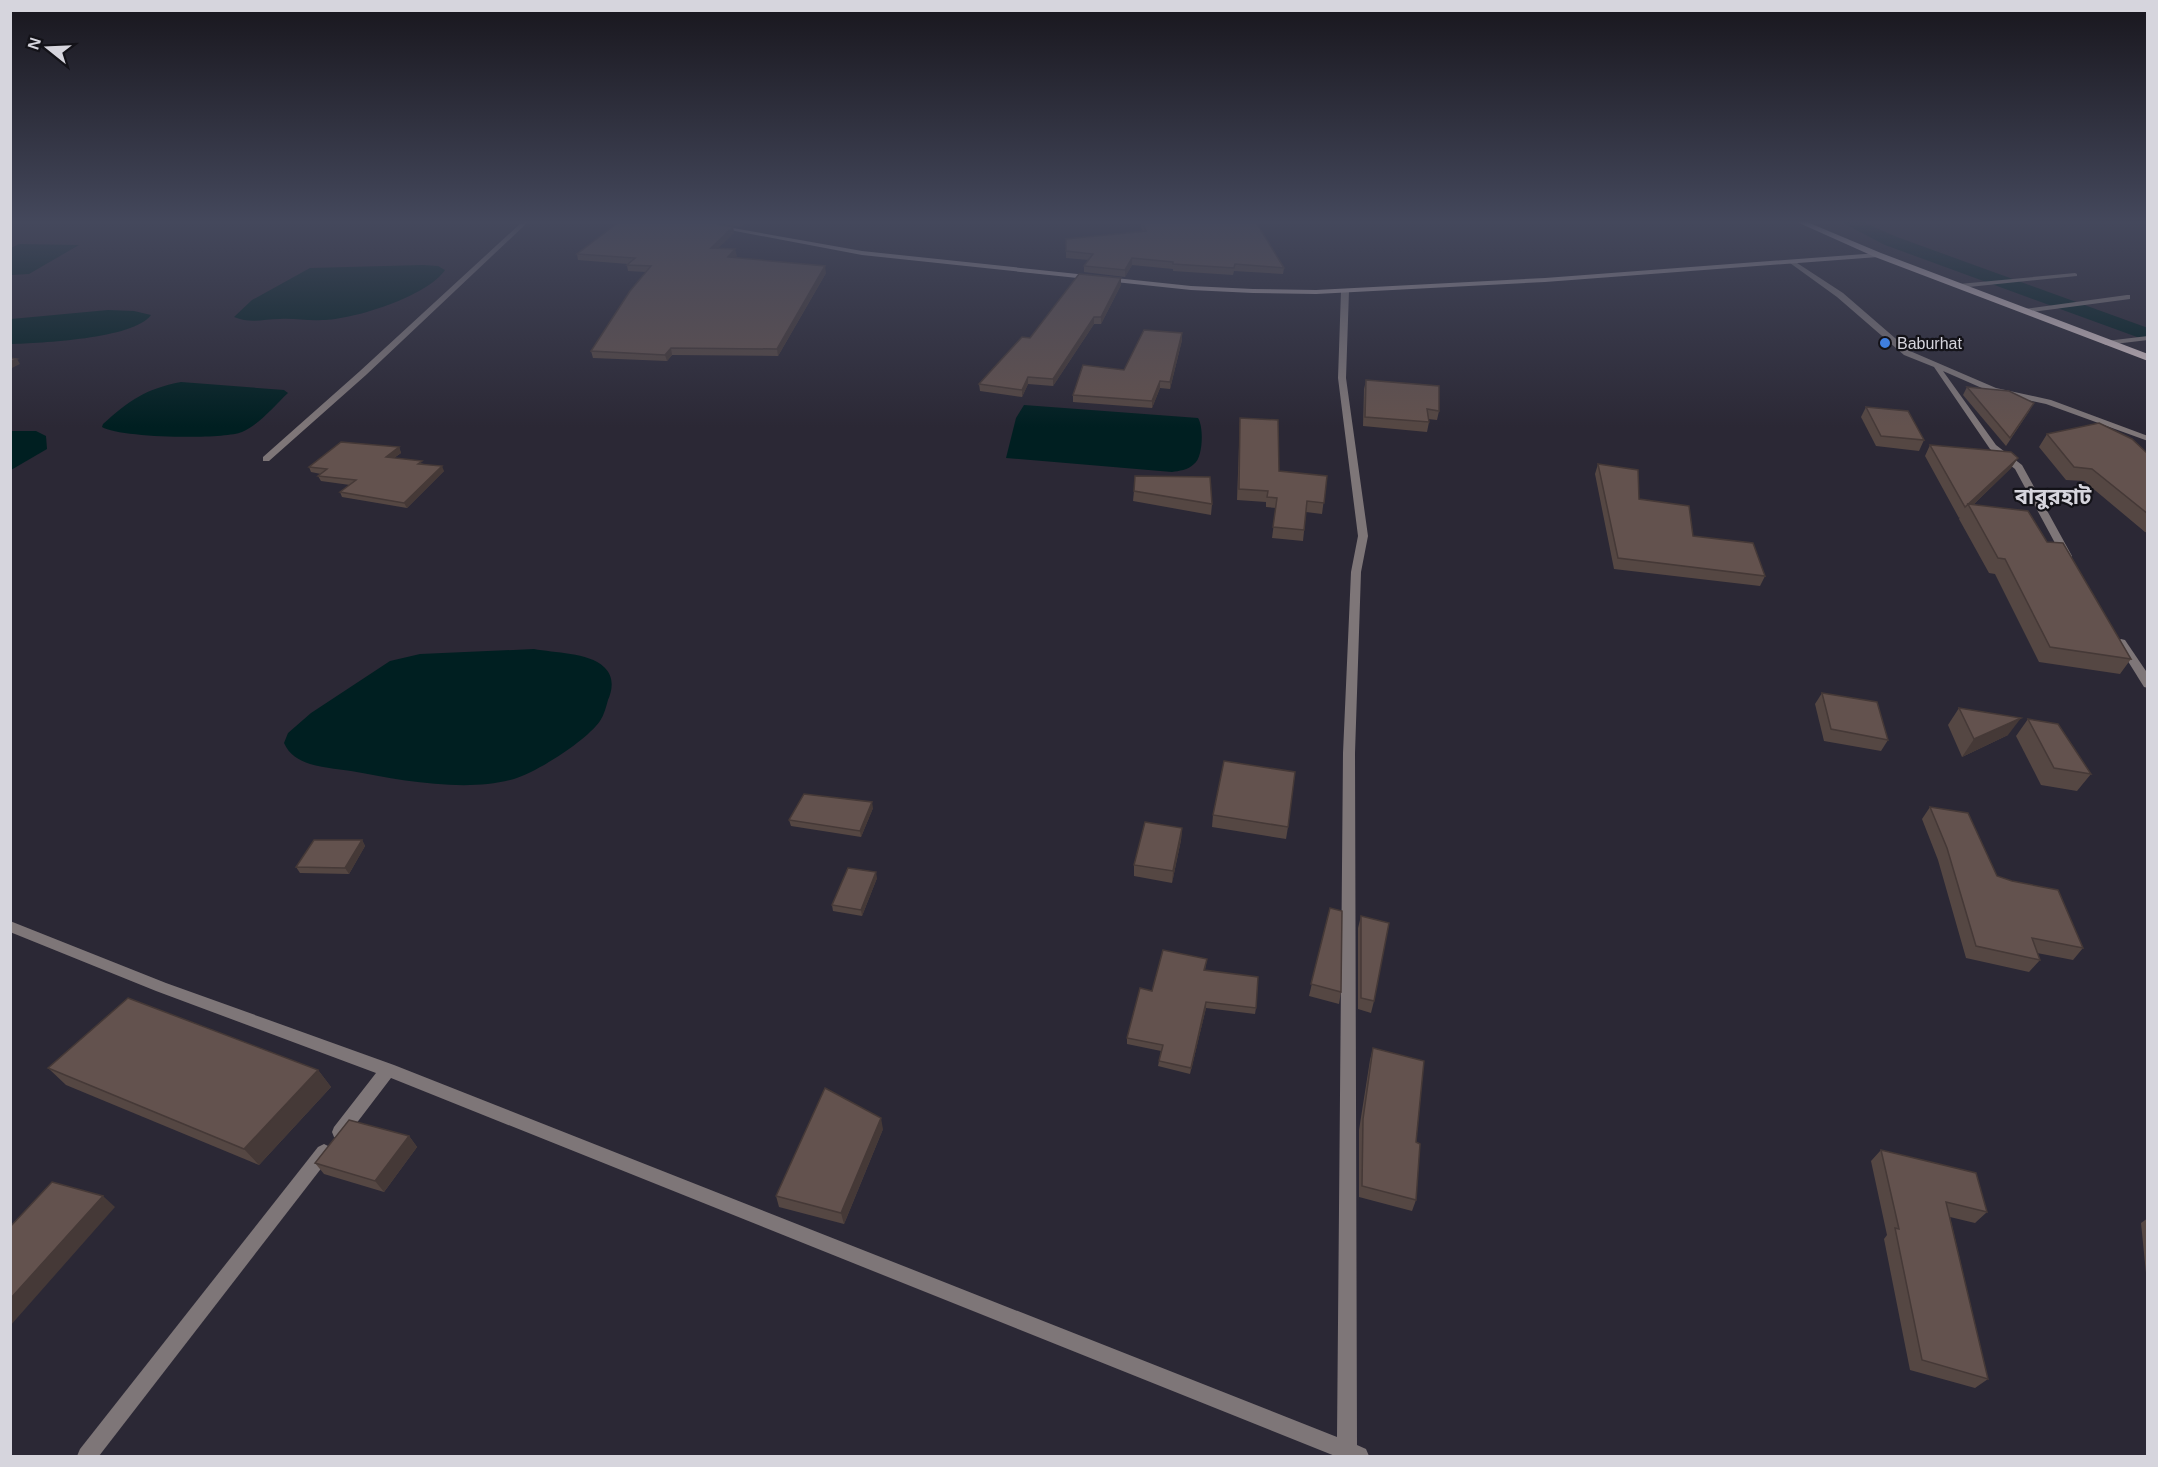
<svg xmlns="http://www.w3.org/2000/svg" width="2158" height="1467" viewBox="0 0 2158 1467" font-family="Helvetica,'Noto Sans Bengali',sans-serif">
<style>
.water{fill:#001f21}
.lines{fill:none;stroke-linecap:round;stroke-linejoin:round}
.canal{fill:#001f21;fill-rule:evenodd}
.street{fill:#7e7678;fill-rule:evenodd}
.secondary{fill:#aea1a4;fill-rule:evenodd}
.primary{fill:#d3c2c6;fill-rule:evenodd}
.wall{fill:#554743}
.shaded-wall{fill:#453937}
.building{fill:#63524e;stroke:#453937;stroke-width:1.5}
.shop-dot{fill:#3f7fe0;stroke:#131218;stroke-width:2}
.labels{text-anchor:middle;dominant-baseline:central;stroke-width:4.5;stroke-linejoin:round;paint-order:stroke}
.far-poi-label{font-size:16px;fill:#d6d5dd;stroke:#131218;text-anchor:start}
.far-district-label{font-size:22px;font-weight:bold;fill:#d6d5dd;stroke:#131218}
</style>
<rect width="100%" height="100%" fill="#2b2835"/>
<g class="water">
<polygon points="19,244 79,245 29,274 11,275 11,248"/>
<path d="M 423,265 L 438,266 L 445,270 C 428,296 353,320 322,320 C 308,321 294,318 280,319 C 263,319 251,324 234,317 L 252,300 L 310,268 Z"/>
<path d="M 108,310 L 134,311 L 151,315 C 134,339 39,343 11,344 L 11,319 Z"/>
<path d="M 181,382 L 284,390 L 288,393 C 274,406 259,425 242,432 C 222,440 120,438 102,427 L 103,424 C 130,400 145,389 181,382 Z"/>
<path d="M 1024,405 L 1198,418 C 1204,427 1203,458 1194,464 C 1188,470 1179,471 1172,472 L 1006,458 L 1016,418 Z"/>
<polygon points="10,431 36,431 46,436 47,449 11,470"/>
<path d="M 534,649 C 554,653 588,652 604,667 C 614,676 613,689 608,700 C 606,707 604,715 600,721 C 586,741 537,772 514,779 C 466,793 399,780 351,771 C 328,767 295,768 284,743 L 288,733 L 311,713 L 390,661 L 420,654 Z"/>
</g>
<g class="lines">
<polygon class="canal" points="1841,222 1863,222 1897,237 2148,328 2148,341 1885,245"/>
<g class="street">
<polygon points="522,222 528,222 366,375 269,461 263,461 263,457 360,371"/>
<polygon points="1790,261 1794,261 1843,293 1910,351 1996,388 2051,400 2148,436 2148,441 2046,404 1991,392 1943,371 1996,445 2022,465 2072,556 2071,558 2067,559 2062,556 2015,469 1990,449 1934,367 1904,355 1837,297 1790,263"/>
<polygon points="2075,273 2077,274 2077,276 1959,288 1956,286 1959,284"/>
<polygon points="1345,289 1349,291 1346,378 1368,536 1361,572 1355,753 1357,1445 1366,1449 1369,1456 1335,1456 391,1078 346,1137 340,1140 334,1137 332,1132 334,1127 376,1073 156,991 10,932 10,921 166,983 394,1065 1337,1437 1343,753 1351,572 1358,536 1338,378 1341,291"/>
<polygon points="2127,295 2130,295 2130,299 2024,313 2020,311 2024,309"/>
<polygon points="2148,336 2148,340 2106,345 2102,343 2106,341"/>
<polygon points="2121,639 2125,640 2148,674 2148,688 2144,687 2116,642"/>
<polygon points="324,1144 330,1147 332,1152 330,1157 99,1456 77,1456 80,1449 318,1147"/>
</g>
<polygon class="secondary" points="688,222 699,222 862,251 1191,286 1253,289 1316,290 1545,278 1878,253 1881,255 1878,257 1545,282 1316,294 1253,293 1191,290 862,255"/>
<polygon class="primary" points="1797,222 1807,222 1881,253 2148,354 2148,361 1875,257"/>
</g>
<g class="wall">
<polygon points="619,222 747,222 741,227 710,222 733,227 734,233 718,248 737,256 735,257 826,273 778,356 672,355 667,361 593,358 591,351 646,272 628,271 627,265 628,264 578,260 577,254"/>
<polygon points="1141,222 1284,268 1283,274 1234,271 1233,275 1173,271 1173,269 1132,265 1125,277 1084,272 1084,266 1089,260 1066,258 1066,239 1143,232 1141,228"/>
<polygon points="1121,285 1101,324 1094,324 1053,386 1028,384 1022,397 980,391 979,384 1030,338"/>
<polygon points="1182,333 1182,340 1170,389 1160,388 1152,408 1073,402 1073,395 1124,370"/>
<polygon points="1366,380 1439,411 1437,420 1428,419 1429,422 1427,432 1363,426 1364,389"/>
<polygon points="1967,387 2030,410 2006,446 1963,395"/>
<polygon points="1866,407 1924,440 1919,451 1876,446 1861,417"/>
<polygon points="1240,418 1279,471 1327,476 1322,514 1306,512 1303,541 1272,538 1276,508 1266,507 1266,502 1237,500"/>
<polygon points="2047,434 2148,454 2148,533 2145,532 2084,481 2066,480 2039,447"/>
<polygon points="1930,445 2018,458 2011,468 1973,505 2047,542 2131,659 2120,674 2039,662 1995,574 1989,573 1959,519 1960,517 1959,518 1925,456"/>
<polygon points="399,447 401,453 394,458 424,464 444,471 407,508 342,497 340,492 350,485 321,481 318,476 321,474 311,472 309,467"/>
<polygon points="1598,464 1639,499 1693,536 1765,576 1760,586 1614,569 1595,474"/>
<polygon points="1134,491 1212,504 1211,515 1133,501"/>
<polygon points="1822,693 1888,740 1881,751 1824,741 1815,704"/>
<polygon points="1959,708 2008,735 1962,757 1948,725"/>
<polygon points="2028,719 2091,774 2077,791 2041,785 2016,736"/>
<polygon points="1930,807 1997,876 2083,948 2073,960 2037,953 2040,960 2029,972 1966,958 1938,860 1922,819"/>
<polygon points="873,808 861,837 791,826 789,820"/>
<polygon points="1213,815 1288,827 1286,839 1212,827"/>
<polygon points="1182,828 1181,840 1172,883 1134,876 1134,865"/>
<polygon points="362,840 365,846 349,874 300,873 296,867"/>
<polygon points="877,878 862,916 833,911 832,905"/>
<polygon points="1330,908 1341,992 1339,1004 1309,996"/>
<polygon points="1361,916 1374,1001 1371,1013 1358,1009 1358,928"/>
<polygon points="1207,959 1205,970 1256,1008 1255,1014 1206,1008 1190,1074 1158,1066 1161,1051 1127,1044 1127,1038 1152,991"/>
<polygon points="1373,1048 1416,1142 1416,1200 1412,1211 1359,1197 1359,1130 1370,1060"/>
<polygon points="48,1068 318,1070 331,1087 259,1165 66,1085"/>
<polygon points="883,1129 844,1224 779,1207 776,1196"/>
<polygon points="409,1136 417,1147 384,1192 324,1174 315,1163"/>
<polygon points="1881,1150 1987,1212 1975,1223 1950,1217 1988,1379 1975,1388 1910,1370 1884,1239 1887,1235 1871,1161"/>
<polygon points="2148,1218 2148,1293 2141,1223"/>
</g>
<g class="shaded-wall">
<polygon points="739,222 747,222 741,227"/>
<polygon points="733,227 734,233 712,254 711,248"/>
<polygon points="735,249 737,256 729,263 728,257"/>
<polygon points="1132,258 1132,265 1125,277 1125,270"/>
<polygon points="825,266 826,273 778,356 777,349"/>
<polygon points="1121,278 1121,285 1101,324 1101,317"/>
<polygon points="1094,317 1094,324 1053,386 1053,379"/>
<polygon points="1182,333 1182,340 1170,389 1170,382"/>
<polygon points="671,348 672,355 667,361 665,355"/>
<polygon points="17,359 20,364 10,369 10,362"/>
<polygon points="1028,377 1028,384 1022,397 1022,390"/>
<polygon points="1160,381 1160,388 1152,408 1152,401"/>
<polygon points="399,447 401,453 388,462 386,457"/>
<polygon points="2018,458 2011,468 1970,508 1968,505"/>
<polygon points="442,466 444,471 407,508 404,503"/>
<polygon points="2021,718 2008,735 1962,757 1974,739"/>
<polygon points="872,802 873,808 861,837 860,831"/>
<polygon points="1182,828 1181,840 1172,883 1173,871"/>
<polygon points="362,840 365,846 349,874 345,868"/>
<polygon points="876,872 877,878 862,916 861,910"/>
<polygon points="1206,1002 1206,1008 1190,1074 1191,1068"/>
<polygon points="318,1070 331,1087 259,1165 244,1149"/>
<polygon points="881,1118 883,1129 844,1224 841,1213"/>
<polygon points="409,1136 417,1147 384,1192 375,1181"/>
<polygon points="103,1196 115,1207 10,1326 10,1299"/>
</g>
<g class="building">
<polygon points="619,222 709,222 733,227 711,248 735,249 728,257 825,266 777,349 671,348 665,355 591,351 630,291 651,266 627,265 635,258 577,254"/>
<polygon points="1142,222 1256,222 1284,268 1235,264 1234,268 1173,264 1173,262 1132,258 1125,270 1084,266 1093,254 1066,251 1066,239 1146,231"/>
<polygon points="1079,274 1121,278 1101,317 1094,317 1053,379 1028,377 1022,390 979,384 1022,337 1030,338"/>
<polygon points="1144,330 1182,333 1170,382 1160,381 1152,401 1073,395 1083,365 1124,370"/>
<polygon points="10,358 17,359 10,362"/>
<polygon points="1366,380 1439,386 1439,411 1427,409 1429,422 1365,417"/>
<polygon points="1967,387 2009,391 2034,403 2010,438"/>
<polygon points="1866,407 1908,411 1924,440 1881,436"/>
<polygon points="1240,418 1278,420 1279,471 1327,476 1324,503 1307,501 1304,530 1273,527 1277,498 1267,497 1268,491 1239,489"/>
<polygon points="2099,423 2132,439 2148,454 2148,514 2092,469 2074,467 2047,434"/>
<polygon points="341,442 399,447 386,457 422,461 418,464 442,466 404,503 340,492 356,480 318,476 327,469 309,467"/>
<polygon points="1930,445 2011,452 2018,458 1965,507"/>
<polygon points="1598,464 1638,470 1639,499 1689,506 1693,536 1753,543 1765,576 1618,558"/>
<polygon points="1135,476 1210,477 1212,504 1134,491"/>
<polygon points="1968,504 2028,511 2047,542 2063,543 2131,659 2050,647 2005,559 1998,558"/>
<polygon points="1822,693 1877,702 1888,740 1831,729"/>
<polygon points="1959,708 2021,718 1974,739"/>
<polygon points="2028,719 2058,724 2091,774 2054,768"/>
<polygon points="1224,761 1295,772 1288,827 1213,815"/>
<polygon points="804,794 872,802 860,831 789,820"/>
<polygon points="1930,807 1968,813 1997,876 2012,881 2058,890 2083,948 2032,938 2040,960 1976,946 1947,848"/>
<polygon points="1145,822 1182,828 1173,871 1134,865"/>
<polygon points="314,840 362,840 345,868 296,867"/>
<polygon points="848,868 876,872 861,910 832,905"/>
<polygon points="1330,908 1342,911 1341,992 1311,984"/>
<polygon points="1361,916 1389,923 1374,1001 1361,998"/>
<polygon points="1163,950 1207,959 1204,970 1258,977 1256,1008 1206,1002 1191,1068 1159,1061 1163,1045 1127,1038 1140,988 1152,991"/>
<polygon points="128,998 318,1070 244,1149 48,1068"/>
<polygon points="1373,1048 1424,1061 1416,1142 1420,1144 1416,1200 1362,1186 1363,1119"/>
<polygon points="825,1088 881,1118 841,1213 776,1196"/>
<polygon points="349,1120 409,1136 375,1181 315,1163"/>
<polygon points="1881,1150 1976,1173 1987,1212 1946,1202 1988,1379 1922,1360 1895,1228 1899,1229"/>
<polygon points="52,1182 103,1196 10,1299 10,1227"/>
</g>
<linearGradient id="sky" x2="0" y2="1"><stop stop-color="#18161d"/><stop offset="0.52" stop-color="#44485c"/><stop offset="1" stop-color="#44485c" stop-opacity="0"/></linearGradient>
<rect width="2158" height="427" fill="url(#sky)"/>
<circle class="shop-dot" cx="1885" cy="343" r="6"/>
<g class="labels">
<g class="far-poi-label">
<text x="1897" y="343">Baburhat</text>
</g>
<g class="far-district-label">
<text x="2053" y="496">বাবুরহাট</text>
</g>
</g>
<rect width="2158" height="1467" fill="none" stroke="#d6d5dd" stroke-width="24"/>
<g transform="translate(48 48) rotate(288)" stroke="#131218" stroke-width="4.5" paint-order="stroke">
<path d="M0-4.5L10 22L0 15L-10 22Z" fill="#d6d5dd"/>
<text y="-9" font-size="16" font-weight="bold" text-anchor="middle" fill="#d6d5dd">N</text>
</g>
</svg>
